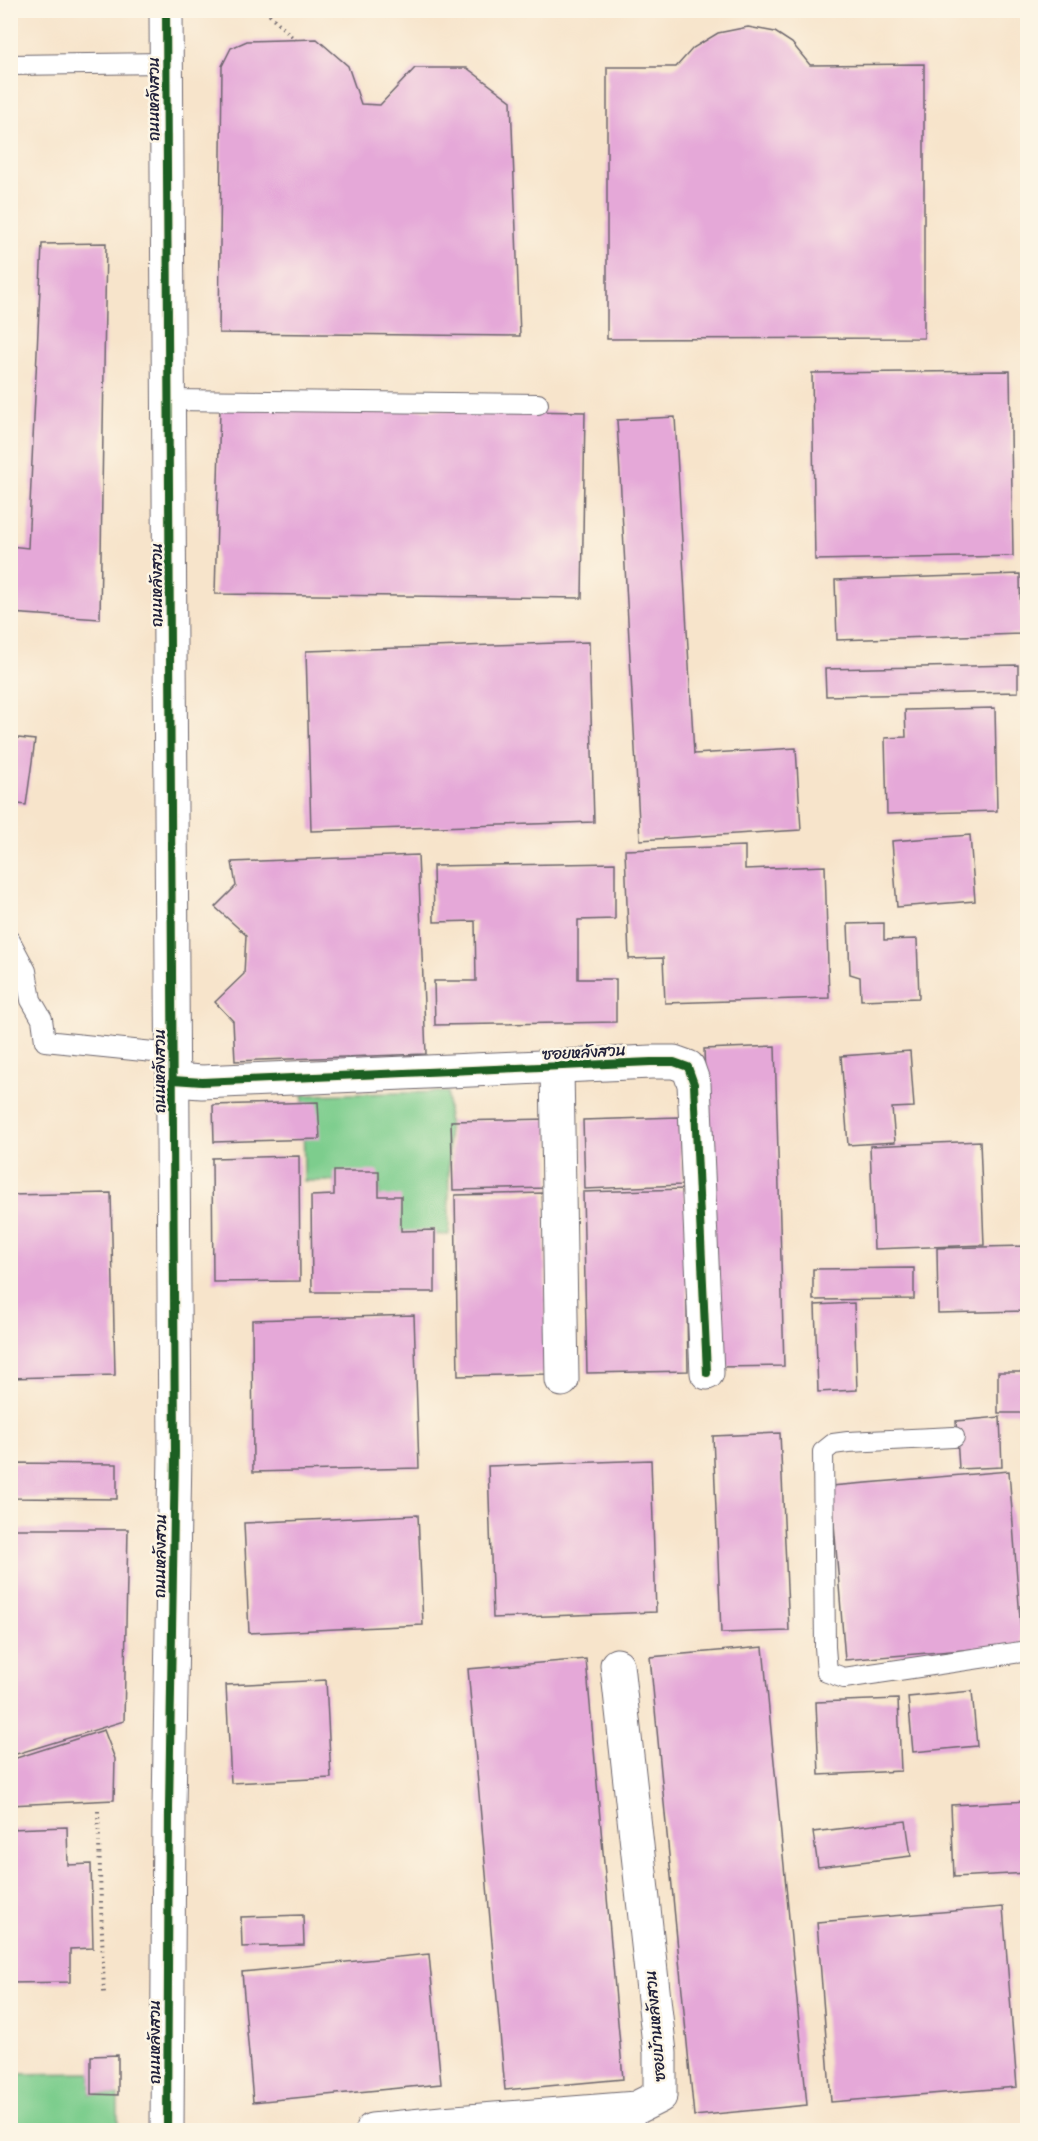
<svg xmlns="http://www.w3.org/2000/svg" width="1038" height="2141" viewBox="0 0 1038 2141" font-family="Sriracha,'Playpen Sans Thai',sans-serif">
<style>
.green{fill:#7dcd8d;stroke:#507864;stroke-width:1.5}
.building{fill:#e5a8d8}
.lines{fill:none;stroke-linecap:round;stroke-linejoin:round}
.service-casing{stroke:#6d666d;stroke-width:22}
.minor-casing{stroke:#6d666d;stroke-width:35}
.tertiary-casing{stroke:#6d666d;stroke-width:35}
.path{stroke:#6d666d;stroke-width:4;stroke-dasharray:1.5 4.5;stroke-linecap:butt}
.service{stroke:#fff;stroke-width:20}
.minor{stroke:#fff;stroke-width:33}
.tertiary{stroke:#fff;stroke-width:33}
.cycleway-casing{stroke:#fcf5e5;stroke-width:11}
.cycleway{stroke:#1b5e20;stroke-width:8}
.labels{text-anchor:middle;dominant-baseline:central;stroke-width:5;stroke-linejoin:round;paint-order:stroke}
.street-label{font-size:16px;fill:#22223b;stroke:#fcf5e5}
</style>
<rect width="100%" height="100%" fill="#fcf5e5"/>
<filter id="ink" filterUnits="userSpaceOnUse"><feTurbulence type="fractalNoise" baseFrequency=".0167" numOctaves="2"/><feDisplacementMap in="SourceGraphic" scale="12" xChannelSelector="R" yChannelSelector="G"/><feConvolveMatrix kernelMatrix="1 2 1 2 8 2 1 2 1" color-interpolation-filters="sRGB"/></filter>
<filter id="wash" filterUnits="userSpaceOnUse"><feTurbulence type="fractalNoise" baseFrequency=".008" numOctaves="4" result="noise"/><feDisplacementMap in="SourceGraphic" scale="24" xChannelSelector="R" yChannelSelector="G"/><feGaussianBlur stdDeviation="1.35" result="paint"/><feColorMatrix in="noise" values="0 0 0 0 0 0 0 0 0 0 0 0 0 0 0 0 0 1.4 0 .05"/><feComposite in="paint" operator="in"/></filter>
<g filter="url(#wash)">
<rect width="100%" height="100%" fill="#f7e4cb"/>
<g class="green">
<polygon points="448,1092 449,1235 379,1232 379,1181 304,1181 303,1095"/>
<polygon points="91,2073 91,2094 118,2095 118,2130 11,2130 10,2074"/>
</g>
<g id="blocks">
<g class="building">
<polygon points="748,27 775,32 792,43 810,65 924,64 924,338 607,339 607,67 676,67 693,48 718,33"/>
<polygon points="317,39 348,66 361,104 380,105 415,68 467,68 511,101 520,336 219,333 222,66 231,48 247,41"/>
<polygon points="106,243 100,619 10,613 10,546 28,548 42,244"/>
<polygon points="1010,371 1013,556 815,560 812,373"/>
<polygon points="220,407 585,412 582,598 215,594"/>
<polygon points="675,417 694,754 796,748 801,830 640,840 617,420"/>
<polygon points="1020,574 1021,634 837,640 835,580"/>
<polygon points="589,642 594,822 311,831 306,651"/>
<polygon points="1018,665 1018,692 826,696 825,669"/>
<polygon points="995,708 997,811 887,814 885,738 906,737 905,710"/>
<polygon points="10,737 35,740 26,805 10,803"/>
<polygon points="970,835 975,901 897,907 892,841"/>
<polygon points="745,846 745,869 825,866 829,998 665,1003 663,958 629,959 625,850"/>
<polygon points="418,855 426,1054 235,1061 233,1021 215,1002 244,974 246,935 215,907 236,886 232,862"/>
<polygon points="615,863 615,919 578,920 578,979 616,979 616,1022 435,1025 434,981 476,981 475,921 434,922 433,866"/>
<polygon points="884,923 884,940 917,939 919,998 861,1000 860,977 850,974 848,924"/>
<polygon points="775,1046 784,1366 716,1367 704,1049"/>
<polygon points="910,1051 914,1107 892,1108 895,1142 848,1145 841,1056"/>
<polygon points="318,1102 320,1139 214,1142 213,1105"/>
<polygon points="679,1117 682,1185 585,1189 583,1120"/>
<polygon points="548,1119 549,1188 453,1190 451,1121"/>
<polygon points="980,1141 984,1245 874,1249 870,1146"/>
<polygon points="299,1156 300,1281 213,1282 212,1158"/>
<polygon points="334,1171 379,1171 379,1196 401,1196 401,1231 435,1230 435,1292 312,1292 311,1196 334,1195"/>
<polygon points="685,1189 688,1371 587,1373 583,1192"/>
<polygon points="111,1193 115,1375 10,1378 10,1195"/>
<polygon points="544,1193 547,1374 458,1376 455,1195"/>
<polygon points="1028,1246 1028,1311 938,1313 937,1248"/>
<polygon points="914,1268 914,1299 813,1300 813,1269"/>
<polygon points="854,1303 857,1390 818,1392 815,1305"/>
<polygon points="414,1315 419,1468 253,1472 252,1320"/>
<rect x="998" y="1372" width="30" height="41"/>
<polygon points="1000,1417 1002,1467 959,1469 956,1421"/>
<polygon points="780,1433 789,1631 721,1633 713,1436"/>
<polygon points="651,1460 656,1612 493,1618 488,1466"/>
<polygon points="10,1463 117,1464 117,1499 10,1498"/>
<polygon points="1009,1471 1022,1645 845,1660 831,1486"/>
<polygon points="418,1515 423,1625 249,1633 244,1523"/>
<polygon points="10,1529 128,1529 124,1721 10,1756"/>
<polygon points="763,1647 807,2105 694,2116 650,1657"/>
<polygon points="586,1659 623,2079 505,2090 468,1669"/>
<polygon points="326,1680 331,1778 231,1783 226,1685"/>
<polygon points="972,1691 977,1746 913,1752 908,1697"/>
<polygon points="898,1699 901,1771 819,1775 816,1702"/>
<polygon points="104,1730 115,1759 114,1800 10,1805 10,1760"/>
<polygon points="1028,1801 1028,1873 954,1877 951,1805"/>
<polygon points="906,1821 911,1856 818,1867 813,1832"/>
<polygon points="67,1827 68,1865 91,1864 93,1948 70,1949 70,1982 10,1983 10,1829"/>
<polygon points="1003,1907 1017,2087 831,2102 817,1922"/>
<polygon points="303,1915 304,1945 242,1947 241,1917"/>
<polygon points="429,1954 441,2084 253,2102 242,1972"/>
<polygon points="118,2055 118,2095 91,2094 91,2056"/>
</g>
</g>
</g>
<g filter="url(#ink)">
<use href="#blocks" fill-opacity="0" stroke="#6d666d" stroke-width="1.5"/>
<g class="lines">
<defs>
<g id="service">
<polyline points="10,65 166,63"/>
<polyline points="170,400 538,404"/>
<polyline points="10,941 26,971 31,1000 42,1019 45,1041 173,1054"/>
<polyline points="954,1437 848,1442 833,1444 823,1452 825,1647 827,1672 844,1678 1028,1651"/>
</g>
<g id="minor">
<polyline points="557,1067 562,1380"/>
<polyline points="173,1080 202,1082 651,1062 674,1062 688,1067 694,1084 707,1373"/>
<polyline points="372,2130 442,2123 636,2108 660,2096 660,2053 617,1665"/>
</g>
<polyline id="tertiary" points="166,10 175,1452 169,1808 167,2130"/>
</defs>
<use href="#service" class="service-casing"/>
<use href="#minor" class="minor-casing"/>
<use href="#tertiary" class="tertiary-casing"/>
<g class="path">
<polyline points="265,10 295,40"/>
<polyline points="98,1811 104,1994"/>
</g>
<use href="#service" class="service"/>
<use href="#minor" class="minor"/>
<use href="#tertiary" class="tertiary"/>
<defs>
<g id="cycleway">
<polyline points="166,10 175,1452 169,1808 167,2130"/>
<polyline points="173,1080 202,1082 651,1062 674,1062 688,1067 694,1084 707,1373"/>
</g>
</defs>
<use href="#cycleway" class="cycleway-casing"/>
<use href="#cycleway" class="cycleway"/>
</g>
</g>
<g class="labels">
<g class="street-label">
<text transform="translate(153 99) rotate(-90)">ถนนหลังสวน</text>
<text transform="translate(156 585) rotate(-90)">ถนนหลังสวน</text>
<text transform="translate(584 1052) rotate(-3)">ซอยหลังสวน</text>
<text transform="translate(159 1071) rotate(-90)">ถนนหลังสวน</text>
<text transform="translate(160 1556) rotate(-89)">ถนนหลังสวน</text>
<text transform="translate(655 2026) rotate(-95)">ซอยบ้านหลังสวน</text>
<text transform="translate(154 2042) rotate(-90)">ถนนหลังสวน</text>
</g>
</g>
<rect width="1038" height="2141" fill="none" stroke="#fcf5e5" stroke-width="36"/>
</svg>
